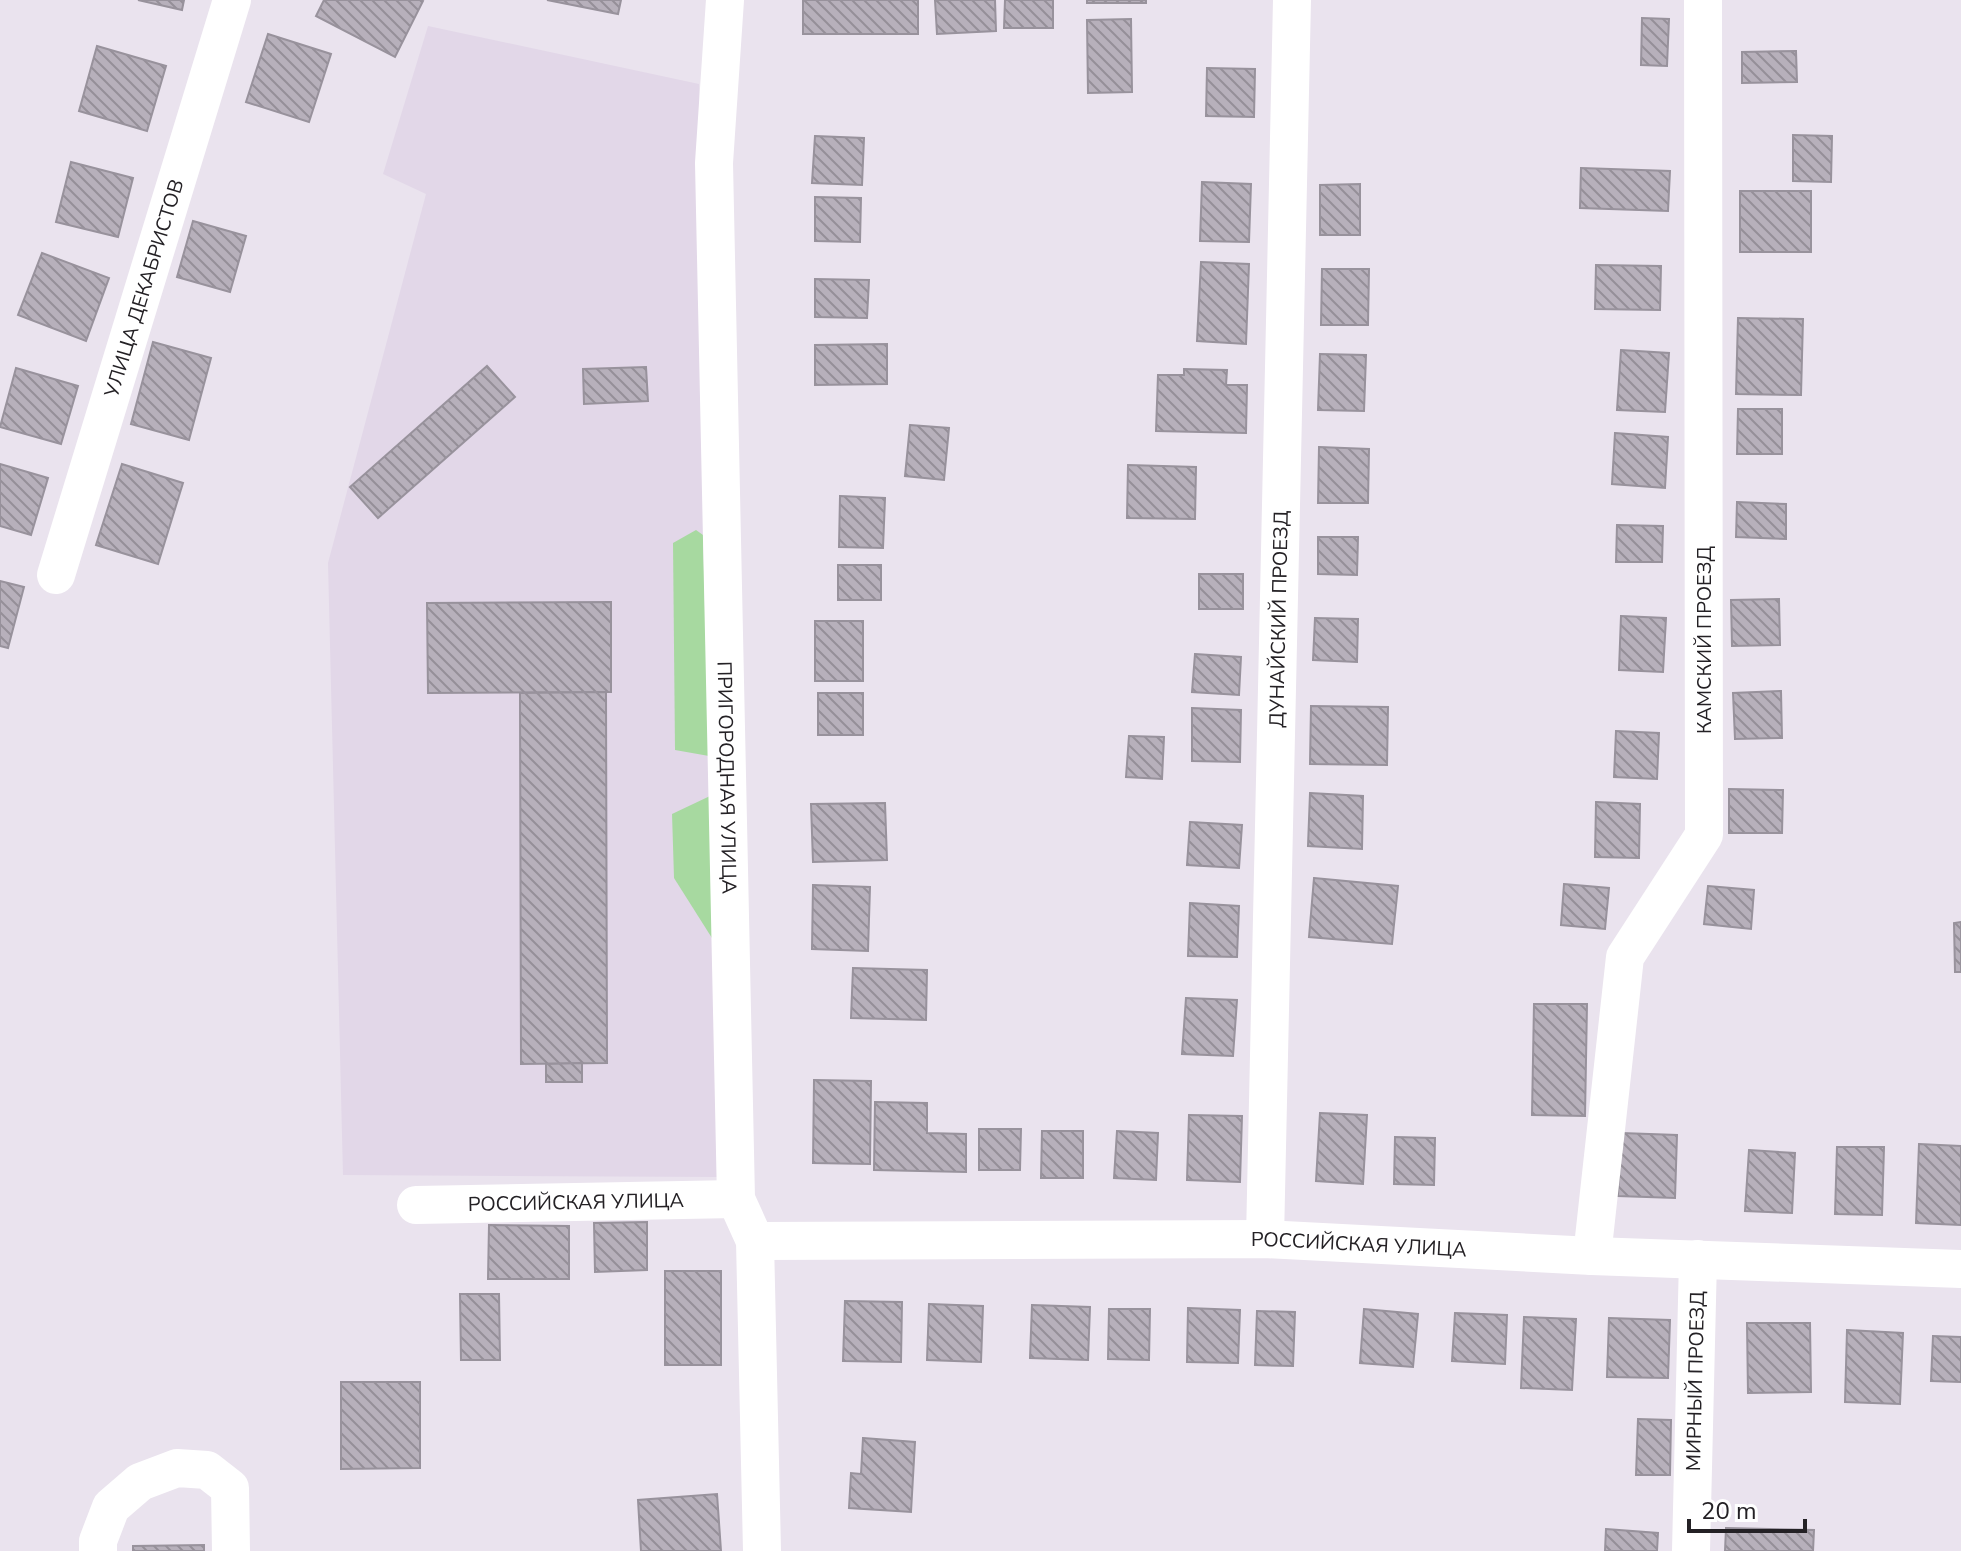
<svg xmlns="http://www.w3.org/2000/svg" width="1961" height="1551" viewBox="0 0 1961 1551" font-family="'Nunito Sans',sans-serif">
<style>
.built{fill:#e2d7e8}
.green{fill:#a7d9a0}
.building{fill:url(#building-back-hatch);stroke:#98929c;stroke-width:2}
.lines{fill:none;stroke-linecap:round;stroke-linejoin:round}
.minor{stroke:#fff;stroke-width:38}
.labels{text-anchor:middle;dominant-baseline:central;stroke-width:6;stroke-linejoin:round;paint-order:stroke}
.street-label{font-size:20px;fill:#242125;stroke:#fff}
</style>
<defs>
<pattern id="building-back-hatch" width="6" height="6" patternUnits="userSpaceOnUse" patternTransform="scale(2)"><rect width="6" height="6" fill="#b7b0bb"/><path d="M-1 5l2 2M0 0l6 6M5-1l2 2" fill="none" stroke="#958f98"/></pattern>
</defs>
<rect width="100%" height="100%" fill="#eae3ee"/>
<polygon class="built" points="428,26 699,84 717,1177 343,1175 328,563 426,194 383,174"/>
<g class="green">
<polygon points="696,530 703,535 709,756 675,750 673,543"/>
<polygon points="710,796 717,946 674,878 672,814"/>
</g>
<g class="building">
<polygon points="138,0 184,0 182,10"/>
<polygon points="324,0 421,0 423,1 395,57 316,16"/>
<polygon points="547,0 621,0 618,14"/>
<rect x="803" y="0" width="115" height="34"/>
<polygon points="935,0 995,0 996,31 937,34"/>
<polygon points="1005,0 1053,0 1053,28 1004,28"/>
<rect x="1087" y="0" width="59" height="3"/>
<polygon points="1642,18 1669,19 1667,66 1641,65"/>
<polygon points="1131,19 1132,92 1088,93 1087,20"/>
<polygon points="268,34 331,54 309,122 246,102"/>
<polygon points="97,46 166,66 147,131 79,111"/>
<polygon points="1796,51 1797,82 1742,83 1742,52"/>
<polygon points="1207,68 1255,69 1254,117 1206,116"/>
<polygon points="1793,135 1832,136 1831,182 1793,181"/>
<polygon points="815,136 864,138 862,185 812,183"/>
<polygon points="71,162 133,178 118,237 56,222"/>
<polygon points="1581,168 1670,171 1668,211 1580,208"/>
<polygon points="1202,182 1251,184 1249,242 1200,241"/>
<polygon points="1360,184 1360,235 1320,235 1320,185"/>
<rect x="1740" y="191" width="71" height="61"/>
<polygon points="815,197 861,198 860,242 815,241"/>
<polygon points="193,221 246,236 230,292 177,277"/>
<polygon points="42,253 109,278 86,341 18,315"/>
<polygon points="1201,262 1249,264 1246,344 1197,341"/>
<polygon points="1596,265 1661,266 1660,310 1595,309"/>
<polygon points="1322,269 1369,269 1368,325 1321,325"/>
<polygon points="815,279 869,280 867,318 815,317"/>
<polygon points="1738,318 1803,319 1801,395 1736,394"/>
<polygon points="153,342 211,358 189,440 131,424"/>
<polygon points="887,344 887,384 815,385 815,345"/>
<polygon points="1621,350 1669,353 1665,412 1617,410"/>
<polygon points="1320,354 1366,355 1364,411 1318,410"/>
<polygon points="487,366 515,397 378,518 350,487"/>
<polygon points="646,367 648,401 584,404 583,369"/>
<polygon points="16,368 78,386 61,444 0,427"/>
<polygon points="1184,369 1227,370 1226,385 1247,385 1246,433 1156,431 1158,375 1184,375"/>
<polygon points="1738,409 1782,409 1782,454 1737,454"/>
<polygon points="910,425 949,428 944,480 905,476"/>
<polygon points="1615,433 1668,437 1665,488 1612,484"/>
<polygon points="1319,447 1369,449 1368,503 1318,503"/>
<polygon points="0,464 48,478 31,535 0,526"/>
<polygon points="122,464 183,483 158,564 96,545"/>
<polygon points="1128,465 1196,467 1195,519 1127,518"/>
<polygon points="840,496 885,498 883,548 839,547"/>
<polygon points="1737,502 1786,504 1786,539 1736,537"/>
<polygon points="1617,525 1663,526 1662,562 1616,562"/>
<polygon points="1318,537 1358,537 1357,575 1318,574"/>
<rect x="838" y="565" width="43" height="35"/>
<rect x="1199" y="574" width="44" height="35"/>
<polygon points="0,581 24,587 8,648 0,646"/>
<polygon points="1779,599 1780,645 1732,646 1731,600"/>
<polygon points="611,602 611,692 428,693 427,603"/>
<polygon points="1621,616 1666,618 1663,672 1619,670"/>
<polygon points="1315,618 1358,619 1357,662 1313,660"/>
<rect x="815" y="621" width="48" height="60"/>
<polygon points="1195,654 1241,657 1239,695 1192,692"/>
<polygon points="1781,691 1782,738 1735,739 1733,693"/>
<polygon points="606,692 607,1063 521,1064 520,693"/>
<rect x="818" y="693" width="45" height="42"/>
<polygon points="1311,706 1388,707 1387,765 1310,764"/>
<polygon points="1192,708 1241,710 1240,762 1192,761"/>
<polygon points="1616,731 1659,733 1657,779 1614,777"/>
<polygon points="1129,736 1164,737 1162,779 1126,777"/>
<polygon points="1729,789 1783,790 1782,833 1729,833"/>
<polygon points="1310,793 1363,796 1362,849 1308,846"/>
<polygon points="1596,802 1640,804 1639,858 1595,857"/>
<polygon points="885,803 887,860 813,862 811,804"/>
<polygon points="1190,822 1242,825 1239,868 1187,865"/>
<polygon points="1314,878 1398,886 1392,944 1309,937"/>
<polygon points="1564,884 1609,888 1605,929 1561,925"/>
<polygon points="813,885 870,887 868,951 812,949"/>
<polygon points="1708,886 1754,890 1751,929 1704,924"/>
<polygon points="1190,903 1239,906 1237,957 1188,956"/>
<polygon points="1961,922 1961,972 1955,972 1954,923"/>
<polygon points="853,968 927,970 926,1020 851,1018"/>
<polygon points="1186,998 1237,1000 1233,1056 1182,1054"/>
<polygon points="1534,1004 1587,1004 1585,1116 1532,1115"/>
<polygon points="582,1063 582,1082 546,1082 546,1064"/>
<polygon points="814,1080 871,1081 870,1164 813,1163"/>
<polygon points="875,1102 927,1103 927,1133 966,1134 966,1172 874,1170"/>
<polygon points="1320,1113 1367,1115 1363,1184 1316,1181"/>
<polygon points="1189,1115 1242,1116 1240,1182 1187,1180"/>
<polygon points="979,1129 1021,1129 1020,1170 979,1170"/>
<polygon points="1042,1131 1083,1131 1083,1178 1041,1178"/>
<polygon points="1117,1131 1158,1133 1156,1180 1114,1178"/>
<polygon points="1621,1133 1677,1135 1675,1198 1618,1196"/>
<polygon points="1395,1137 1435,1138 1434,1185 1394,1184"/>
<polygon points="1919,1144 1961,1146 1961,1225 1916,1223"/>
<polygon points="1837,1147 1884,1147 1882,1215 1835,1214"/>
<polygon points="1749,1150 1795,1153 1792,1213 1745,1211"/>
<polygon points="647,1222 647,1270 595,1272 594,1223"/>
<polygon points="489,1225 569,1226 569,1279 488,1279"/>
<rect x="665" y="1271" width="56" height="94"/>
<polygon points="460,1294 499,1294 500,1360 461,1360"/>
<polygon points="845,1301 902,1302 901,1362 843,1361"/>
<polygon points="929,1304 983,1306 981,1362 927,1360"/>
<polygon points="1032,1305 1090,1307 1088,1360 1030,1358"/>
<polygon points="1188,1308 1240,1310 1238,1363 1187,1362"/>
<polygon points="1109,1309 1150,1309 1149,1360 1108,1359"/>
<polygon points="1364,1309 1418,1314 1413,1367 1360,1363"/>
<polygon points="1257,1311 1295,1312 1293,1366 1255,1365"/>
<polygon points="1455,1313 1507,1315 1505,1364 1452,1361"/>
<polygon points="1524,1317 1576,1319 1572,1390 1521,1388"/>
<polygon points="1609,1318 1670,1320 1668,1378 1607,1377"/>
<polygon points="1747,1323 1810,1323 1811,1392 1748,1393"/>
<polygon points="1847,1330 1903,1333 1900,1404 1845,1402"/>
<polygon points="1933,1336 1961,1337 1961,1382 1931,1381"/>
<polygon points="341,1382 420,1382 420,1468 341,1469"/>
<polygon points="1638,1419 1671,1420 1670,1475 1636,1475"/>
<polygon points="863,1438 915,1442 911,1512 849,1508 851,1473 861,1474"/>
<polygon points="717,1494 721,1551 641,1551 638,1500"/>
<polygon points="1726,1528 1814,1530 1813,1551 1725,1551"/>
<polygon points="1606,1529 1658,1533 1657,1551 1605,1551"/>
<polygon points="204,1545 204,1551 133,1551 133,1546"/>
</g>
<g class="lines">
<g class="minor">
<path id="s1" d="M 725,0 L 714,163 L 736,1199 L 755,1241 L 762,1551"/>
<path id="s2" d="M 56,575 L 232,0"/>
<path id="s3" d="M 416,1205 L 736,1199"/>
<path id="s4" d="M 1265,1239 L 1292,0"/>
<path id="s5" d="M 755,1241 L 1265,1239 L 1592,1256 L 1961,1269"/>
<polyline points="1592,1256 1625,957 1704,835 1703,0"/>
<polyline points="98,1551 98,1541 111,1507 140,1482 177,1468 207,1470 230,1488 231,1551"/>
<path id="s6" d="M 1691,1551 L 1698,1259"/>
</g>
</g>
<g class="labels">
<g class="street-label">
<text stroke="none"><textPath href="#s2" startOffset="300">УЛИЦА ДЕКАБРИСТОВ</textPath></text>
<text stroke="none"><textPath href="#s4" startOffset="620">ДУНАЙСКИЙ ПРОЕЗД</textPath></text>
<text transform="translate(1704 640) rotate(-90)">КАМСКИЙ ПРОЕЗД</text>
<text stroke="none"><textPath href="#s1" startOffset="778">ПРИГОРОДНАЯ УЛИЦА</textPath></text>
<text stroke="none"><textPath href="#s3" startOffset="160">РОССИЙСКАЯ УЛИЦА</textPath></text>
<text stroke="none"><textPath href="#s5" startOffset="604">РОССИЙСКАЯ УЛИЦА</textPath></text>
<text stroke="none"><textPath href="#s6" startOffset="170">МИРНЫЙ ПРОЕЗД</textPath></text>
</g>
</g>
<path d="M1689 1519v12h116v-12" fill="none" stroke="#242125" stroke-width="4"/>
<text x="1701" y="1519" font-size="24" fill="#242125" stroke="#ffffff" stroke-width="6" paint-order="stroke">20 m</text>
</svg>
